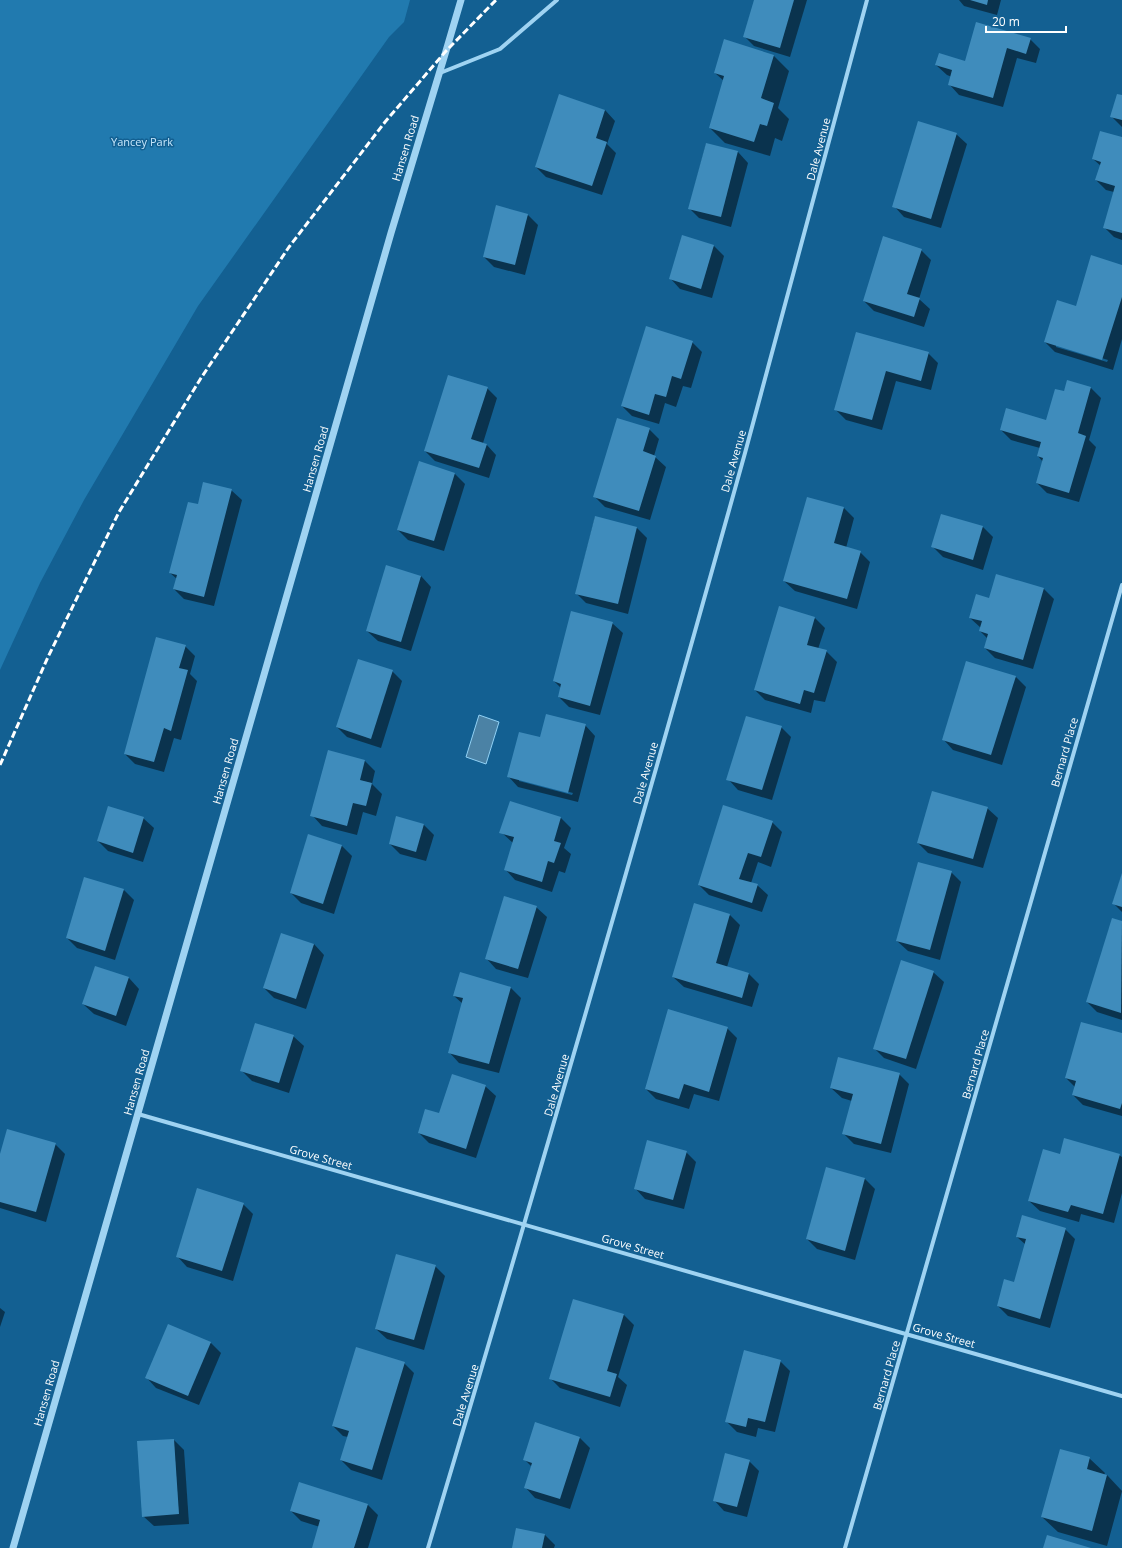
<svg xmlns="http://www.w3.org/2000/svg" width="1122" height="1548" viewBox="0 0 1122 1548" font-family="'Open Sans',sans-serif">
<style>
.green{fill:#217aaf}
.water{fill:#4b82a5;stroke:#91d1f5}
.shadow{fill:#0007;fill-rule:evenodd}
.building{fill:#3f8cbc}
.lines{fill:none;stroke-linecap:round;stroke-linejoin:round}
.minor{stroke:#9fd3f2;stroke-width:4}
.tertiary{stroke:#9fd3f2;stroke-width:7}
.rail{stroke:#fff;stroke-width:3;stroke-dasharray:7 3;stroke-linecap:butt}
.labels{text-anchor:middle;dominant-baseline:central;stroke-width:3;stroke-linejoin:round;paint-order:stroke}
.park-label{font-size:11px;fill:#c7e8fd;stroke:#136092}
.street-label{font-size:11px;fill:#fff;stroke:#136092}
</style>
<rect width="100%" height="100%" fill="#136092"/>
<polygon class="green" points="0,0 410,0 404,22 389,37 198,306 84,500 40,583 0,670"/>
<polygon class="water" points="479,715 499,722 486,764 466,757"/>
<g class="shadow">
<polygon points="755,0 807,0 790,57 754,46 744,36"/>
<polygon points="959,0 1001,0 997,15 964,6"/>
<polygon points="1030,39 1040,49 1036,63 1017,58 1003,107 959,95 949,84 952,77 947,75 936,65 965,62"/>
<polygon points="725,41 774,56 789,71 778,108 789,119 782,141 775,138 770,156 725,143 710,128 724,81 715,73"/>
<polygon points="1122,96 1122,127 1112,117"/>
<polygon points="605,110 615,121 607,144 616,153 602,195 546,177 536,167"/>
<polygon points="956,134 967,144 941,228 904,217 894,206"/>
<polygon points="1122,138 1122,240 1114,237 1104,227 1114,192 1106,190 1096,180 1101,166 1093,159"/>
<polygon points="706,144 738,152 748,163 731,227 699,218 689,208"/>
<polygon points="528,215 538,225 525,275 494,267 484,257"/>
<polygon points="714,246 724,256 712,298 680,289 670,278"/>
<polygon points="921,250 931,260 919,299 930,309 924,327 874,311 864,301"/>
<path d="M 1122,266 L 1122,339 L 1113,370 L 1055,352 L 1045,342 L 1077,307 ZM 1056,344 L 1108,360 L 1107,362 L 1056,347 Z"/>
<polygon points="857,333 928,353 938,363 931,390 896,381 882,430 846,420 836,410"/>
<polygon points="692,342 702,352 691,388 683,386 676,407 665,403 659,424 632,416 622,406"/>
<polygon points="1068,381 1091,388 1101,398 1089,440 1096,447 1079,502 1047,493 1037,483 1043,462 1038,456 1040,448 1011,440 1001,430 1047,421 1064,392"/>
<polygon points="487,388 497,398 483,443 486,444 496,455 489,478 435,461 425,451"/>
<polygon points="649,429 659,439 654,456 666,467 650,520 605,507 595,497"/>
<polygon points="419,462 455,474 465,484 444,551 408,540 398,530"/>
<polygon points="231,490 242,500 214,606 184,599 174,589 177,579 170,573 198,506"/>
<polygon points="844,508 854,518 846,548 860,552 870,562 857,609 795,591 784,581"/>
<polygon points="595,517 637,528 647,538 628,614 586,603 576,593"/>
<polygon points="983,527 993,537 983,570 943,557 933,547"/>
<polygon points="997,575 1044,589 1054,599 1033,669 995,658 985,648 987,638 980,631 981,628 970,618 990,599"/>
<polygon points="421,576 431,587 411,651 378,641 367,631"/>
<polygon points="815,618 825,628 818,649 826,651 837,662 825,702 814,700 811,713 765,700 755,690"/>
<polygon points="612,623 623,633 600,715 569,707 559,697 561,688 554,681"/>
<polygon points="185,646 195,656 190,674 197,681 181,740 174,738 164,772 135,764 125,754"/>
<polygon points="392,671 402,681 381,748 347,737 337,727"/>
<polygon points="1016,677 1026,687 1002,765 953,750 943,739"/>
<path d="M 585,725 L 595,736 L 578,802 L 518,787 L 508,776 L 540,739 ZM 519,779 L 573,793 L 572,795 L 519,781 Z"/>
<polygon points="781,727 791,737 772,800 738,790 728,779"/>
<polygon points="329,751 365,761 375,771 372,784 382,794 376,816 363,812 357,835 322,826 312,815"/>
<polygon points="987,808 998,818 983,868 928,853 918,843"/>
<polygon points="143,818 154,828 143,862 108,851 98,841"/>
<polygon points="561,818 571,828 564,848 571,854 565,873 559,871 552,892 515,880 505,869 513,843 501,832"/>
<polygon points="772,822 782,832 771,867 758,862 751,883 757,885 768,895 762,912 709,895 699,885"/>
<polygon points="423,824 434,835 426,861 400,854 390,844"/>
<polygon points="309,835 342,846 352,856 334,914 301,903 291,893"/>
<polygon points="951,872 961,882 940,960 908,951 897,941"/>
<polygon points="1122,875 1122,912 1113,903"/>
<polygon points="124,890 134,900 115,960 77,948 67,938"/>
<polygon points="536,907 547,917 528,978 496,969 486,958"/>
<polygon points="730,915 740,925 727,967 749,974 759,984 752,1007 684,987 673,977"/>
<polygon points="1113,919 1122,922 1122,1020 1097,1012 1087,1002"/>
<polygon points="314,944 324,955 306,1009 274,998 264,988"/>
<polygon points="96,967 129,978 139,989 126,1026 94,1014 83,1004"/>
<polygon points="933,972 944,982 916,1069 884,1058 874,1048"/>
<polygon points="510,987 521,998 499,1073 459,1063 449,1052 463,1004 454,996"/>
<polygon points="727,1028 737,1038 719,1101 694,1094 689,1109 656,1099 646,1089"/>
<polygon points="1122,1034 1122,1116 1083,1105 1073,1095 1075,1087 1066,1078"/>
<polygon points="293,1036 304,1046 289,1093 252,1081 242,1071"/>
<polygon points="899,1074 909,1084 891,1153 854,1144 843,1133 852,1101 842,1098 831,1088"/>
<polygon points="485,1086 496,1096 476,1158 429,1143 419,1133 440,1115"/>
<polygon points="55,1144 65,1154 46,1222 0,1208 0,1157"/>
<polygon points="686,1152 696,1162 684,1209 645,1199 635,1188"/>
<polygon points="1061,1155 1119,1155 1122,1157 1122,1193 1114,1223 1081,1214 1079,1222 1040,1211 1029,1201"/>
<polygon points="827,1168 865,1179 875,1189 855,1260 817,1249 807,1239"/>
<polygon points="243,1204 253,1214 233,1281 187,1267 177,1256"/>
<polygon points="1065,1229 1075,1239 1050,1328 1008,1316 998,1306 1015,1283 1026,1245 1017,1237"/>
<polygon points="435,1266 445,1276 424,1350 387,1339 376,1329"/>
<polygon points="574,1300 624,1315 634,1325 618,1377 627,1385 620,1407 560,1388 550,1378"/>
<polygon points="0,1308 5,1312 0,1327"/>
<polygon points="211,1343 221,1353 199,1405 156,1388 146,1377"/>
<polygon points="780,1361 790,1371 775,1432 758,1428 756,1437 737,1432 726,1421"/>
<polygon points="404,1363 414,1373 382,1480 351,1470 341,1460 348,1437 343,1436 333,1426"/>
<polygon points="580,1438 590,1448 570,1509 535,1498 525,1487 532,1467 524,1459"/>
<polygon points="174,1440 184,1450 189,1524 154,1526 143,1516"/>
<polygon points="1089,1458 1105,1473 1104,1475 1107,1475 1122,1491 1107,1546 1058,1532 1042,1517"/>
<polygon points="749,1461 759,1471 747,1517 724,1511 714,1500"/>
<polygon points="368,1505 378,1515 368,1548 313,1548 320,1527 301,1521 291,1511"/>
<polygon points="545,1535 555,1545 554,1548 513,1548"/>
</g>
<g class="building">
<polygon points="754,0 794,0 780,48 743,37"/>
<polygon points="970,0 988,0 987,5"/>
<polygon points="976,22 1031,38 1026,54 1007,48 993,98 948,85 952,70 935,65 939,53 965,61"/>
<polygon points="724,39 774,55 761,98 774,103 767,126 760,124 754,142 709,128 724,76 714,73"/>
<polygon points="559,94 605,110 596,138 607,142 592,186 535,167"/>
<polygon points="1117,94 1122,95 1122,120 1110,117"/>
<polygon points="918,121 957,133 931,219 892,207"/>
<polygon points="1100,131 1122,137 1122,233 1103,228 1115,186 1095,180 1101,162 1092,159"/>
<polygon points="706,143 738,151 721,217 688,209"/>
<polygon points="496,205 528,214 515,265 483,257"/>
<polygon points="682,235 714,245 701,289 669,279"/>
<polygon points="883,236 922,249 907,294 920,298 914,317 863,301"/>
<polygon points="1091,255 1122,265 1122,297 1102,360 1044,342 1057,300 1076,306"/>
<polygon points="646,326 693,341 681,379 672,376 666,397 655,394 649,415 621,406"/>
<polygon points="856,332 929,352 921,381 886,371 872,420 834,410"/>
<polygon points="448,375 488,387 471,439 487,444 479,468 424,451"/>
<polygon points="1067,380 1091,387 1078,433 1086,436 1069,493 1036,483 1043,458 1037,456 1041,442 1000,430 1006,408 1046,420 1055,389 1064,391"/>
<polygon points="617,418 650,428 643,451 656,456 639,511 593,497"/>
<polygon points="419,461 455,473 434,541 397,530"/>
<polygon points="203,482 232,489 204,597 173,589 177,575 169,573 188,502 198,504"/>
<polygon points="807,497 844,507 834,543 861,551 847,599 783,581"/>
<polygon points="941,514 983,526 973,560 931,547"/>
<polygon points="595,516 637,527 618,604 575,594"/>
<polygon points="386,565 421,576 401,642 366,631"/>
<polygon points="996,574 1044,588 1023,660 984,648 988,634 979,631 982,621 969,618 976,594 989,598"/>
<polygon points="779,606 815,617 807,645 827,650 814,693 804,690 800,704 754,690"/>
<polygon points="571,611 613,622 590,706 558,697 561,684 553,681"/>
<polygon points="156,637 186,645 179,668 188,670 171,731 164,728 154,762 124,754"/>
<polygon points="358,659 393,670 371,739 336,727"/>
<polygon points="966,661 1016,676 991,755 942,740"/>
<polygon points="546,714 586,724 568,793 507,777 519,732 540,737"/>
<polygon points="746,716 782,726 762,790 726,780"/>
<polygon points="328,750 365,760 360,780 372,783 366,806 353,803 347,826 310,816"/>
<polygon points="932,791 988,807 973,859 917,843"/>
<polygon points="510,801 561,817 554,841 561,843 554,863 548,861 542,882 504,870 514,837 499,833"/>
<polygon points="723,805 773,821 761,857 748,853 739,879 758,884 752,903 698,885"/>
<polygon points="108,806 144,817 133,853 97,841"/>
<polygon points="396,816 424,824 416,852 389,844"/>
<polygon points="308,834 342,845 323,904 290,893"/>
<polygon points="918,862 952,871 930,950 896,941"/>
<polygon points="1122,873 1122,907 1112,904"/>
<polygon points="84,877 124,889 105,951 66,938"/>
<polygon points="504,896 537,906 518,969 485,959"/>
<polygon points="694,903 730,914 716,963 749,973 742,998 672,977"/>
<polygon points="1112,918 1122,921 1121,1013 1086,1002"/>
<polygon points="281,933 314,944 296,999 263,988"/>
<polygon points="901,960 934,971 906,1059 873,1049"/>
<polygon points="95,966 129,977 116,1016 82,1004"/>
<polygon points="460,972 511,987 489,1064 448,1053 463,998 453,996"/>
<polygon points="668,1009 728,1027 709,1092 684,1084 679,1099 645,1089"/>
<polygon points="1081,1022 1122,1033 1122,1103 1120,1109 1072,1095 1076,1081 1065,1078"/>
<polygon points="255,1023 294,1035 279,1083 240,1071"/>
<polygon points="838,1057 900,1073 881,1144 842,1134 853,1094 830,1088"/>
<polygon points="452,1074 486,1085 466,1149 418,1133 425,1109 439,1113"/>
<polygon points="7,1129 56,1143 36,1212 0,1202 0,1154"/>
<polygon points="1064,1138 1120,1154 1103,1214 1071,1205 1068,1212 1028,1201 1043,1149 1060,1154"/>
<polygon points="647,1140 687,1151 673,1200 634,1189"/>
<polygon points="826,1167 865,1178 845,1251 806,1239"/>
<polygon points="197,1188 244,1203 222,1271 176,1257"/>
<polygon points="1022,1215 1066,1228 1040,1319 997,1306 1004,1279 1014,1282 1026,1239 1016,1237"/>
<polygon points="396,1254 436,1265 414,1340 375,1329"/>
<polygon points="573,1299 624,1314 607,1371 617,1374 610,1397 549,1379"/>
<polygon points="168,1324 211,1342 188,1396 145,1378"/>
<polygon points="356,1347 405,1362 372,1470 340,1460 349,1431 332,1426"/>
<polygon points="744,1350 781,1360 765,1422 748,1418 746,1427 725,1422"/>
<polygon points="535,1422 580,1437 560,1499 524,1488 532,1463 523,1460"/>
<polygon points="174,1439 179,1514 142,1517 137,1441"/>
<polygon points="1060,1449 1090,1457 1087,1469 1107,1475 1092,1531 1041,1517"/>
<polygon points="725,1453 750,1460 737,1507 713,1501"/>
<polygon points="299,1482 368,1504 354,1548 312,1548 320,1520 290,1511"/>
<polygon points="516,1528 545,1534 542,1548 512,1548"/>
<polygon points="1047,1535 1091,1548 1043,1548"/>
</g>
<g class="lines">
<g class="minor">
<polyline points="440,73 500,49 557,0"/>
<polyline points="138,1114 1122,1396"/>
<path d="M 428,1548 C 537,1184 643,819 745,453 C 787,302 827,151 867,0"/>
<polyline points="845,1548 1122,585"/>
</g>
<polyline class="tertiary" points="13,1548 391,233 446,51 461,0"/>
<polyline class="rail" points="0,765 48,657 119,512 201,378 289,247 385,122 446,51 496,0"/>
</g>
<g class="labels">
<g class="park-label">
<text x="142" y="141">Yancey Park</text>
</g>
<g class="street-label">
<text transform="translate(405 148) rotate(-73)">Hansen Road</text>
<text transform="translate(818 149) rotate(-75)">Dale Avenue</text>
<text transform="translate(315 459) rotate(-74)">Hansen Road</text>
<text transform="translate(733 461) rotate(-74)">Dale Avenue</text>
<text transform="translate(1064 752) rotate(-74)">Bernard Place</text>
<text transform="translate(225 771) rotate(-74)">Hansen Road</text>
<text transform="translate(645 773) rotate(-74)">Dale Avenue</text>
<text transform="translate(975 1064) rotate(-74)">Bernard Place</text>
<text transform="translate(136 1082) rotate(-74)">Hansen Road</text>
<text transform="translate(556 1085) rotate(-74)">Dale Avenue</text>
<text transform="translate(321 1157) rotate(16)">Grove Street</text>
<text transform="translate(633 1246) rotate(16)">Grove Street</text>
<text transform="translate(944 1335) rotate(16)">Grove Street</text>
<text transform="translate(886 1375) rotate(-74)">Bernard Place</text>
<text transform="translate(46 1393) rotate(-74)">Hansen Road</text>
<text transform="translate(465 1395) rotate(-73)">Dale Avenue</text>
</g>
</g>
<path d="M986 26v6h80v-6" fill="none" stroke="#ffffff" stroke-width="2"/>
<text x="992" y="26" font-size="12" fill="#ffffff" stroke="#136092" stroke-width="3" paint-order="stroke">20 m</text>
</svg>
